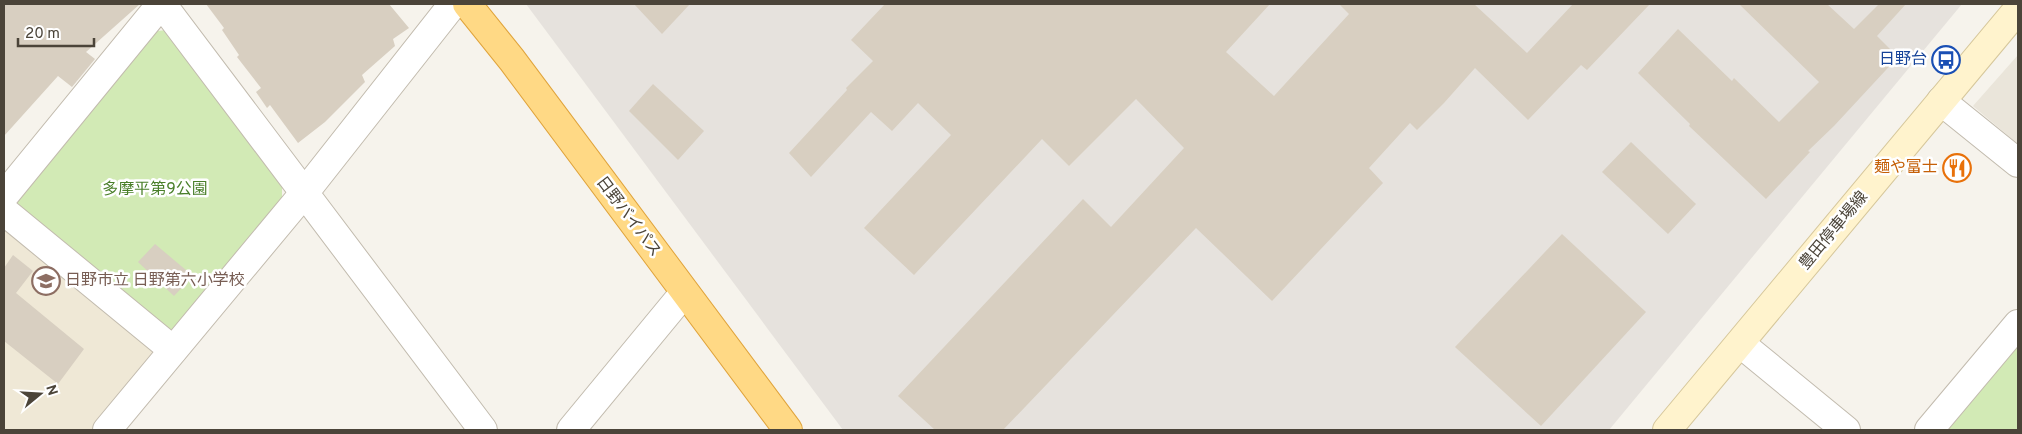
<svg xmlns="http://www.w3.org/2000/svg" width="2022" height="434" viewBox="0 0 2022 434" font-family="Overpass,'Noto Sans JP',sans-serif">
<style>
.residential{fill:#eae5da}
.industrial{fill:#e6e2dd}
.education{fill:#efe8d6}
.green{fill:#d2eab5}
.building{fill:#d8cfc1}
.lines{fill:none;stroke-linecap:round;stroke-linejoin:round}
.minor-casing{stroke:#c2bbae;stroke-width:30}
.secondary-casing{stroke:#d6c79b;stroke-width:30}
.trunk-casing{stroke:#e0a43c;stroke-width:30}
.minor{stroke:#fff;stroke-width:28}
.secondary{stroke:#fff3cd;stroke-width:28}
.trunk{stroke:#ffd985;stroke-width:28}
.labels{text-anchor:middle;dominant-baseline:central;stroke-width:5;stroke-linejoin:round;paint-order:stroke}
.transit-label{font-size:16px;fill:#164399;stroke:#fff;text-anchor:end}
.food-label{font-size:16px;fill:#c56008;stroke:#fff;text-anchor:end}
.park-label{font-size:16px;fill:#4a7f2a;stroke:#fff}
.street-label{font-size:16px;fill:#4b4439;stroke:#fff}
.education-label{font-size:16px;fill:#785e54;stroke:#fff;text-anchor:start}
</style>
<rect width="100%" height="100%" fill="#f6f3ec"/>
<polygon class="residential" points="2018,55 2018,144 1973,106"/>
<polygon class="industrial" points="526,4 1962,4 1609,430 843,430"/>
<polygon class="education" points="4,211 173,350 107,430 4,430"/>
<g class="green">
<polygon points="167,30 282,183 282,199 173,330 161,328 19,213 16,194 157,31"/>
<polygon points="2018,324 2018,430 1929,430"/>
</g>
<g class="building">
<polygon points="4,4 140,4 86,52 95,59 72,87 58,76 4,136"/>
<polygon points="206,4 389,4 409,28 393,39 395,46 362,75 365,82 325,122 298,143 270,105 267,108 256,92 261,88 237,57 239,55 222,30 224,28"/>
<polygon points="634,4 690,4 662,34"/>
<polygon points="885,4 1270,4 1226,52 1274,96 1349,14 1339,4 1474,4 1527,53 1573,4 1650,4 1587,70 1581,65 1528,120 1475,68 1444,103 1417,130 1410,123 1369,168 1383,183 1272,301 1196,228 1003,430 935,430 898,396 1083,199 1111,227 1184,148 1136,99 1069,166 1042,139 914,275 864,228 951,135 918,103 892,131 871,112 811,177 789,153 847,90 846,88 873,61 851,40"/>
<polygon points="1739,4 1827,4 1854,29 1879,4 1906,4 1877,36 1898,57 1834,126 1808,151 1810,152 1766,199 1689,126 1690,124 1638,73 1678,29 1732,81 1734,78 1779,122 1819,82"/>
<polygon points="653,84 704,131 678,160 629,111"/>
<polygon points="1631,142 1696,204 1668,234 1602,172"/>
<polygon points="1562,234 1646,312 1541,426 1455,347"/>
<polygon points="155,244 193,276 174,296 138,262"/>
<polygon points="13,255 33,271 16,293 84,349 58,384 4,341 4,268"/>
</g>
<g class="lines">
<defs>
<g id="minor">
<polyline points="162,4 483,430"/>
<polyline points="1941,101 2018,163"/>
<polyline points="4,196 161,4"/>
<polyline points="4,211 173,350"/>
<polyline points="1741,344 1846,430"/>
<polyline points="107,430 305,192 453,4"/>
<polyline points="571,430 684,293"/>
<polyline points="1929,430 2018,324"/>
</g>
<polyline id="secondary" points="1667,430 2018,9"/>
<polyline id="trunk" points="467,4 512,60 788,430"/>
</defs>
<use href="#minor" class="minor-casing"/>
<use href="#secondary" class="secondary-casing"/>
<use href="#trunk" class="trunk-casing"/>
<use href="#minor" class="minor"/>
<use href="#secondary" class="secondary"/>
<use href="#trunk" class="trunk"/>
</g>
<defs>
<symbol id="bus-ring" viewBox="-11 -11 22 22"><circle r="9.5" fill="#fff" stroke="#1a4fb4" stroke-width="1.5"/><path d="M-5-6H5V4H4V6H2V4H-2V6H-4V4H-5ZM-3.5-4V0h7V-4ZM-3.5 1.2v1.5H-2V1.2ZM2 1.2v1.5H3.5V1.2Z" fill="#1a4fb4"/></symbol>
<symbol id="restaurant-ring" viewBox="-11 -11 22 22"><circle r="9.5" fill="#fff" stroke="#e8710a" stroke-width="1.5"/><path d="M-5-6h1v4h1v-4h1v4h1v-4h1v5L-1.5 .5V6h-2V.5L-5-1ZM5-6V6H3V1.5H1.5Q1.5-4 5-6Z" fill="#e8710a"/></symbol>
<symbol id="school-ring" viewBox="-11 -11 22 22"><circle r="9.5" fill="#fff" stroke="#8d6e63" stroke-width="1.5"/><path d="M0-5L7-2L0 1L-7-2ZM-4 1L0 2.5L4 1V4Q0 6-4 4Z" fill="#8d6e63"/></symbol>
</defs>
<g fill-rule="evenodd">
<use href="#bus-ring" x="1930" y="44" width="32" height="32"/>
<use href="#restaurant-ring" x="1941" y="152" width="32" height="32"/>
<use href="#school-ring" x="30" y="265" width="32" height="32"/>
</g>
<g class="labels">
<g class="transit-label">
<text x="1927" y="60">日野台</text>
</g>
<g class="food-label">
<text x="1938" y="168">麺や富士</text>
</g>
<g class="park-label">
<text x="155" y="190">多摩平第9公園</text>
</g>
<g class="street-label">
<text transform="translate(628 217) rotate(53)">日野バイパス</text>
<text transform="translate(1834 231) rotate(-50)">豊田停車場線</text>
</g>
<g class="education-label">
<text x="65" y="281">日野市立 日野第六小学校</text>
</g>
</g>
<rect width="2022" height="434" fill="none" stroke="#4b4439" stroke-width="10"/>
<g transform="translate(40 394) rotate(72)" stroke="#ffffff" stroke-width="4" paint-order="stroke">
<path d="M0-4L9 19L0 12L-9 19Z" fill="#4b4439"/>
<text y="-8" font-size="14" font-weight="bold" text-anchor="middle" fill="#4b4439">N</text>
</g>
<path d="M18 38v8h76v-8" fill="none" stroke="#4b4439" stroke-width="2.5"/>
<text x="25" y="38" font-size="15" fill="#4b4439" stroke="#ffffff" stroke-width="4" paint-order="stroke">20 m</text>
</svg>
